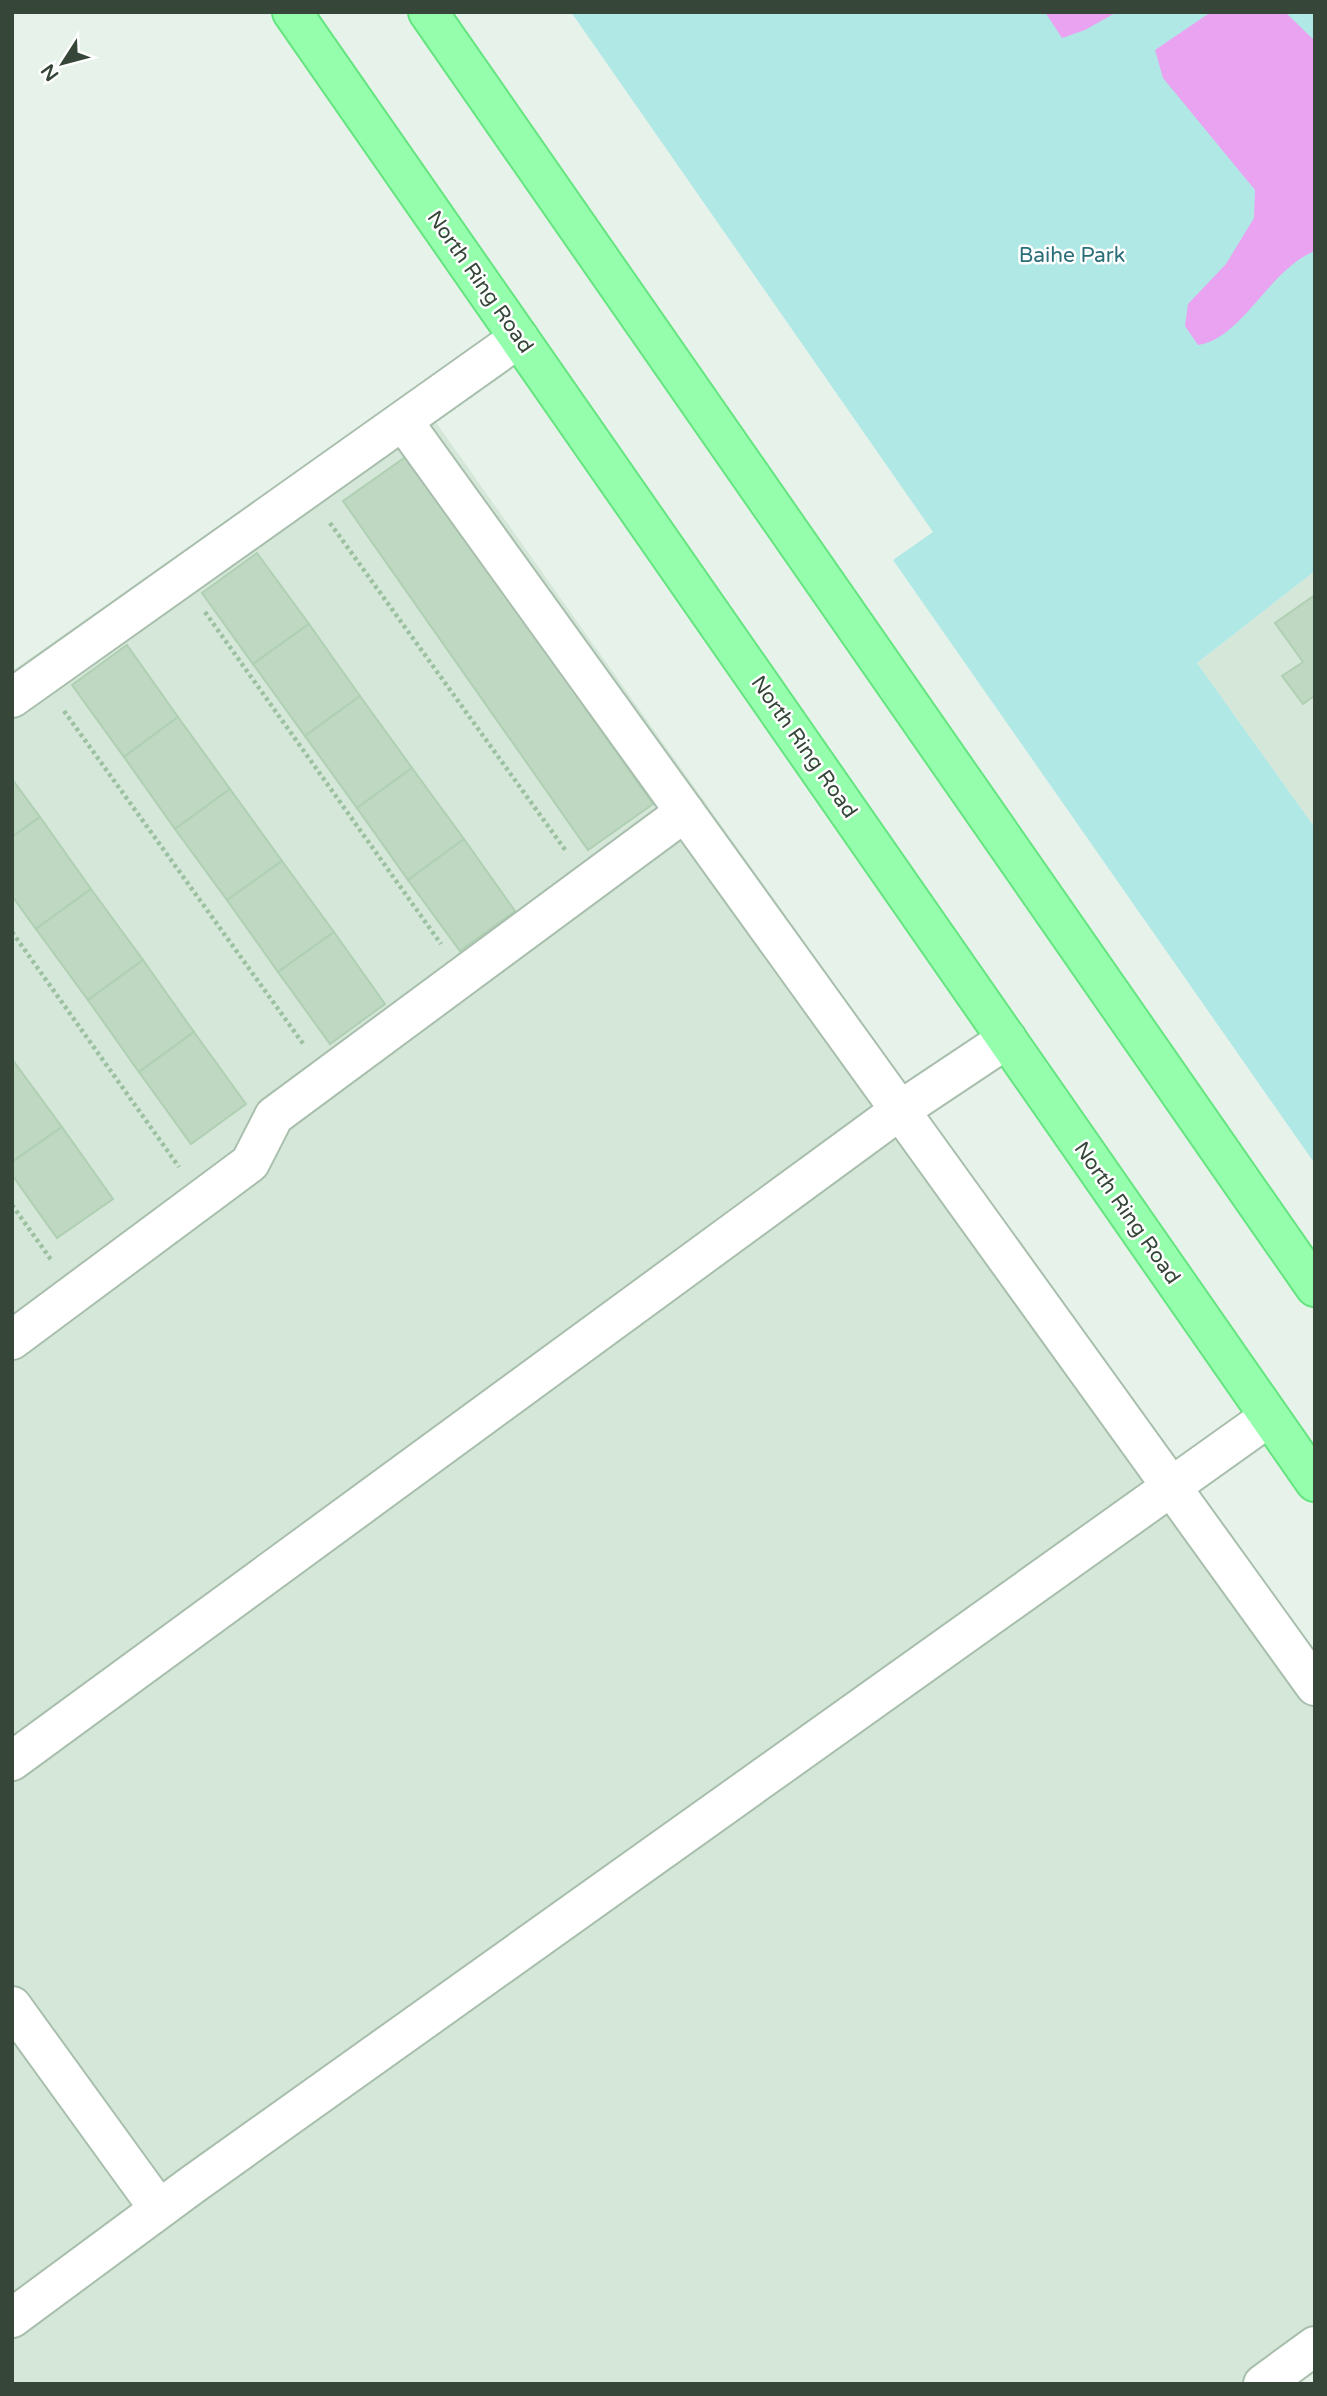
<svg xmlns="http://www.w3.org/2000/svg" width="1327" height="2396" viewBox="0 0 1327 2396" font-family="'Varela Round',sans-serif">
<style>
.residential{fill:#d5e7d9}
.green{fill:#b0e8e6}
.water{fill:#eaa3f0}
.building{fill:#bfd8c2;stroke:#afd0b3;stroke-width:2}
.lines{fill:none;stroke-linecap:round;stroke-linejoin:round}
.street-casing{stroke:#a9bfad;stroke-width:42}
.primary-casing{stroke:#65e480;stroke-width:42}
.path{stroke:#9bc1a1;stroke-width:4.5;stroke-dasharray:3.5 3.5;stroke-linecap:butt}
.street{stroke:#fff;stroke-width:38}
.primary{stroke:#95fead;stroke-width:38}
.labels{text-anchor:middle;dominant-baseline:central;stroke-width:5;stroke-linejoin:round;paint-order:stroke}
.park-label{font-size:21px;fill:#296e78;stroke:#fff}
.street-label{font-size:21px;fill:#364638;stroke:#fff}
</style>
<rect width="100%" height="100%" fill="#e7f3ea"/>
<g class="residential">
<polygon points="413,390 1315,1663 1315,2356 1277,2384 12,2384 12,671"/>
<polygon points="1315,571 1315,828 1197,663"/>
</g>
<polygon class="green" points="571,12 1315,12 1315,571 1197,663 1315,828 1315,1164 893,560 933,532"/>
<g class="water">
<polygon points="1045,12 1117,12 1085,30 1062,38"/>
<path d="M 1211,12 L 1285,12 L 1315,41 L 1315,251 C 1270,268 1242,339 1198,345 L 1185,326 L 1188,304 L 1226,264 L 1254,218 L 1255,190 L 1163,78 L 1155,50 Z"/>
</g>
<g class="building">
<polygon points="407,456 653,804 588,850 343,501"/>
<polygon points="257,553 309,624 253,664 202,593"/>
<polygon points="1315,595 1315,700 1313,697 1303,704 1282,676 1303,662 1275,623"/>
<polygon points="309,624 360,696 305,736 253,664"/>
<polygon points="127,645 178,717 124,757 72,685"/>
<polygon points="360,696 412,768 357,808 305,736"/>
<polygon points="178,717 230,789 175,829 124,757"/>
<polygon points="412,768 464,839 408,880 357,808"/>
<polygon points="12,779 40,817 12,837"/>
<polygon points="230,789 282,861 227,900 175,829"/>
<polygon points="40,817 91,889 36,929 12,896 12,837"/>
<polygon points="464,839 515,911 460,951 408,880"/>
<polygon points="282,861 334,932 278,972 227,900"/>
<polygon points="91,889 143,960 88,1000 36,929"/>
<polygon points="334,932 385,1004 330,1044 278,972"/>
<polygon points="143,960 194,1032 139,1072 88,1000"/>
<polygon points="194,1032 246,1104 191,1144 139,1072"/>
<polygon points="12,1059 62,1127 12,1162"/>
<polygon points="62,1127 113,1199 57,1238 12,1175 12,1162"/>
</g>
<g class="lines">
<defs>
<g id="street">
<polyline points="403,421 1315,1686"/>
<polyline points="12,698 519,338"/>
<polyline points="12,1340 250,1163 274,1116 685,812"/>
<polyline points="12,1761 899,1111 1007,1039"/>
<polyline points="12,2006 159,2209"/>
<polyline points="12,2318 192,2185 1269,1417"/>
<polyline points="1263,2384 1315,2346"/>
</g>
<g id="primary">
<polyline points="292,12 1315,1482"/>
<polyline points="428,12 1315,1287"/>
</g>
</defs>
<use href="#street" class="street-casing"/>
<use href="#primary" class="primary-casing"/>
<g class="path">
<polyline points="330,523 566,851"/>
<polyline points="205,612 441,944"/>
<polyline points="64,711 304,1045"/>
<polyline points="12,932 179,1167"/>
<polyline points="12,1205 52,1261"/>
</g>
<use href="#street" class="street"/>
<use href="#primary" class="primary"/>
</g>
<g class="labels">
<g class="park-label">
<text x="1072" y="255">Baihe Park</text>
</g>
<g class="street-label">
<text transform="translate(480 282) rotate(55)">North Ring Road</text>
<text transform="translate(804 747) rotate(55)">North Ring Road</text>
<text transform="translate(1127 1213) rotate(55)">North Ring Road</text>
</g>
</g>
<rect width="1327" height="2396" fill="none" stroke="#364638" stroke-width="28"/>
<g transform="translate(63 63) rotate(234)" stroke="#ffffff" stroke-width="5" paint-order="stroke">
<path d="M0-5L12 26L0 18L-12 26Z" fill="#364638"/>
<text y="-10" font-size="19" font-weight="bold" text-anchor="middle" fill="#364638">N</text>
</g>
</svg>
